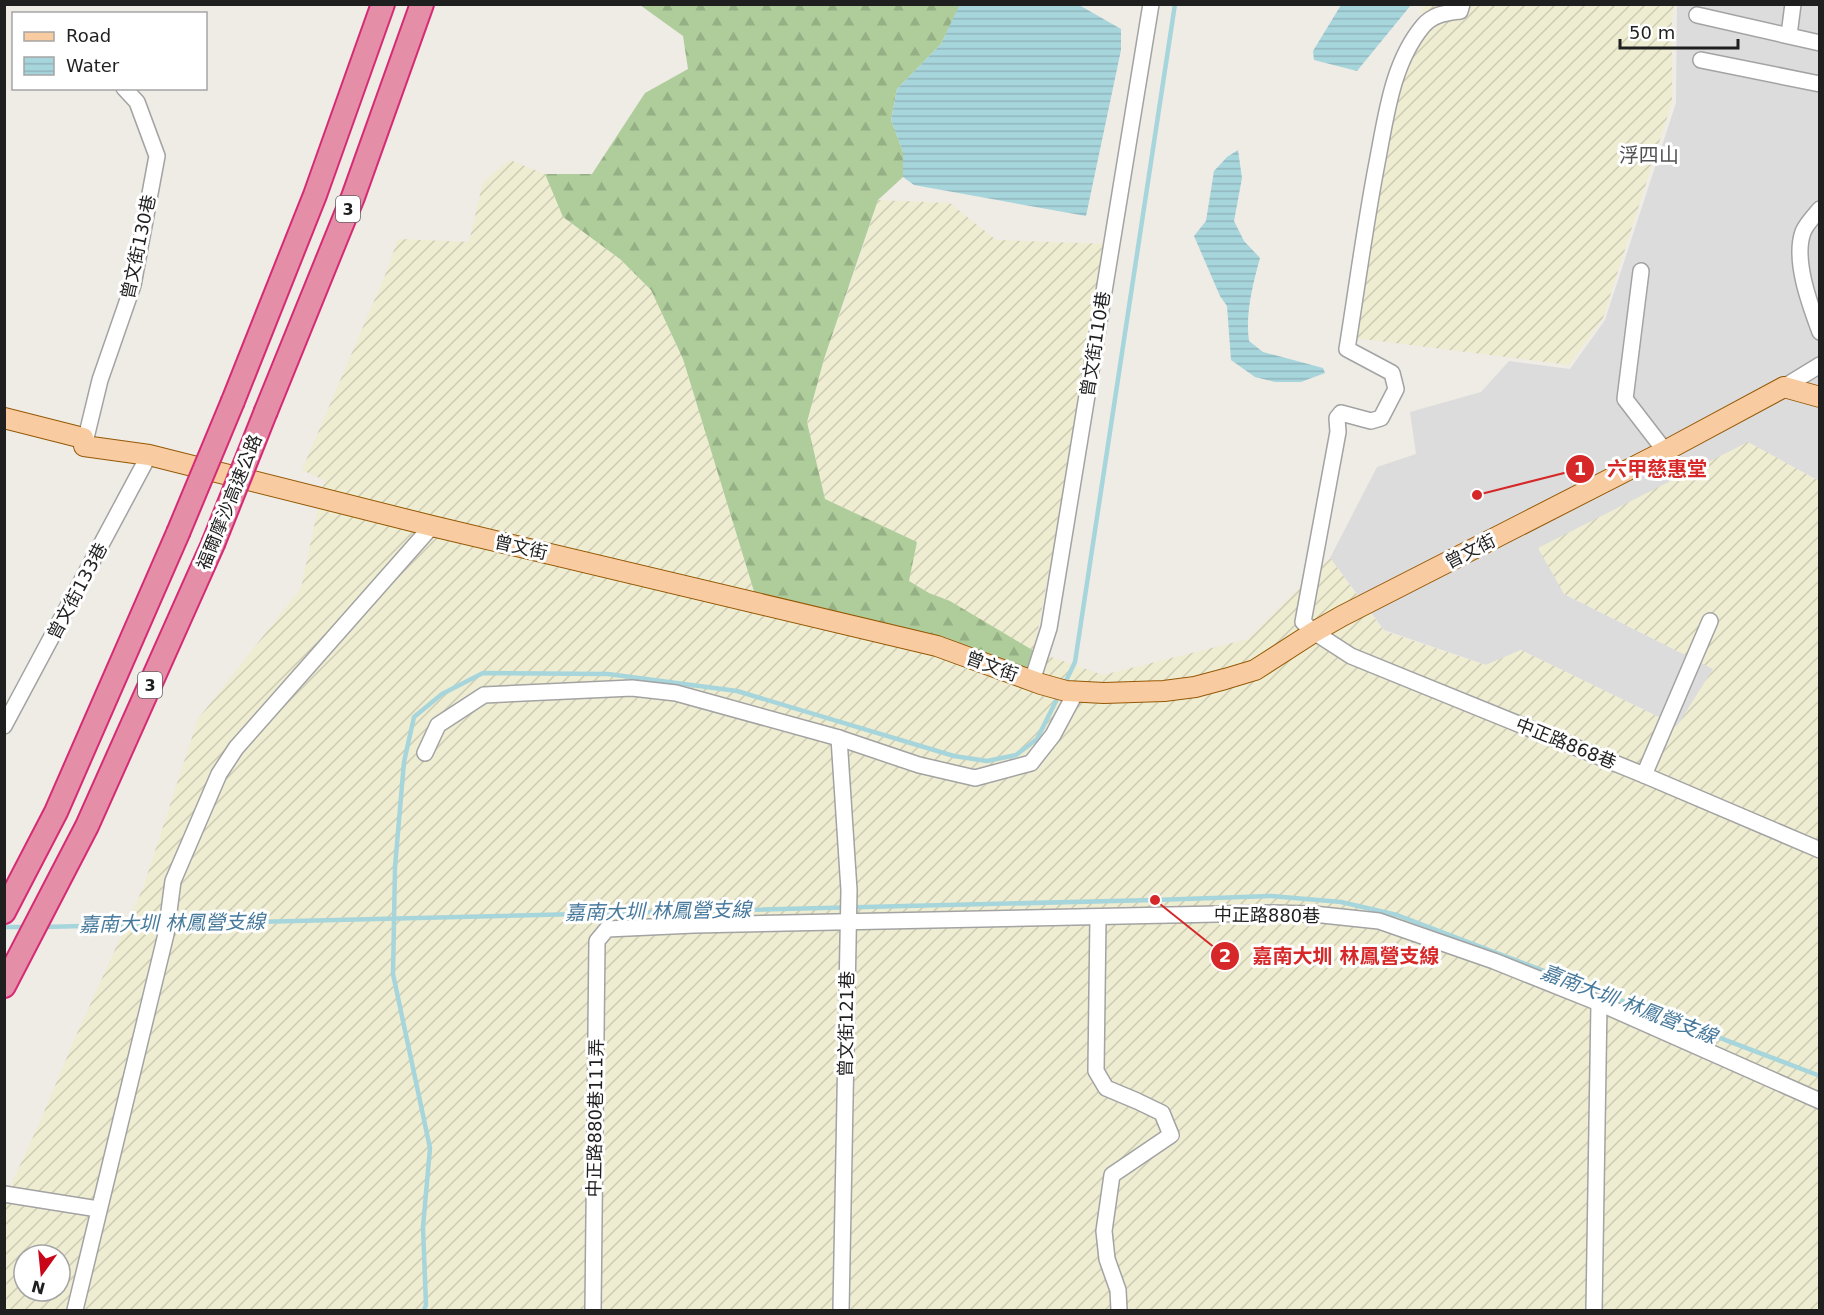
<svg xmlns="http://www.w3.org/2000/svg" width="1824" height="1315" viewBox="0 0 1824 1315" font-family="'DejaVu Sans','Noto Sans TC',sans-serif">
<style>
.residential{fill:#dddcdc}
.farmland{fill:url(#farmland-furrows);fill-rule:evenodd}
.forest{fill:url(#forest-firs)}
.water{fill:url(#water-rules)}
.lines{fill:none;stroke-linecap:round;stroke-linejoin:round}
.stream{stroke:#a7d5dc;stroke-width:4.5}
.minor-casing{stroke:#a3a3a3;stroke-width:18}
.major-casing{stroke:#955804;stroke-width:22}
.highway-casing{stroke:#d62a75;stroke-width:26}
.minor{stroke:#fff;stroke-width:15}
.major{stroke:#f9cba1;stroke-width:20}
.highway{stroke:#e48fa7;stroke-width:22}
.highway-bridge-casing{stroke:#d62a75;stroke-width:26;stroke-linecap:butt}
.highway-bridge{stroke:#e48fa7;stroke-width:22}
.labels{text-anchor:middle;dominant-baseline:central;stroke-width:6;stroke-linejoin:round;paint-order:stroke}
.shield{fill:#fff;stroke:#626262;stroke-width:1.5}
.shield-label{font-size:16px;font-weight:bold;fill:#1f1f1f}
.street-label{font-size:18px;fill:#1f1f1f;stroke:#fff}
.neighbourhood-label{font-size:20px;fill:#525252;stroke:#fff}
.water-label{font-size:20px;font-style:italic;fill:#487a9c;stroke:#fff}
.leader{fill:none;stroke:#d62828;stroke-width:2}
.callout-dot{fill:#d62828;stroke:#fff;stroke-width:2}
.mark-label{font-size:18px;text-anchor:middle;font-weight:bold;fill:#fff}
.callout-label{font-size:20px;text-anchor:middle;font-weight:bold;fill:#d62828;stroke:#fff;stroke-width:6;stroke-linejoin:round;paint-order:stroke}
</style>
<defs>
<pattern id="farmland-furrows" width="10" height="10" patternUnits="userSpaceOnUse" patternTransform="scale(1.5)"><rect width="10" height="10" fill="#eeedd1"/><path d="M-1 1l2-2M0 10L10 0M9 11l2-2" fill="none" stroke="#cccbb3"/></pattern>
<pattern id="forest-firs" width="22" height="20" patternUnits="userSpaceOnUse" patternTransform="scale(1.5)"><rect width="22" height="20" fill="#afcd9b"/><path d="M5 1l3.5 6h-7zM16 11l3.5 6h-7z" fill="#96b085"/></pattern>
<pattern id="water-rules" width="6" height="5" patternUnits="userSpaceOnUse" patternTransform="scale(1.5)"><rect width="6" height="5" fill="#a7d5dc"/><path d="M0 2.5h6" fill="none" stroke="#8fb6bc"/></pattern>
</defs>
<rect width="100%" height="100%" fill="#efebe5"/>
<polygon class="residential" points="1677,5 1819,5 1819,481 1748,443 1564,594 1714,669 1677,726 1521,650 1486,665 1384,630 1330,558 1377,467 1416,454 1410,412 1481,392 1509,361 1570,369 1605,320 1676,103"/>
<g class="farmland">
<polygon points="1430,4 1674,5 1672,20 1672,102 1603,318 1569,365 1347,337 1381,146 1423,7"/>
<path d="M 510,160 L 545,174 L 563,217 L 620,259 L 651,290 L 683,359 L 760,611 L 950,601 L 929,593 L 909,581 L 917,542 L 825,499 L 807,422 L 824,359 L 857,265 L 878,200 L 950,203 L 996,240 L 1110,244 L 1034,651 L 1103,675 L 1248,639 L 1330,558 L 1384,631 L 1486,665 L 1521,650 L 1677,726 L 1713,669 L 1564,594 L 1538,548 L 1748,442 L 1819,481 L 1819,1310 L 5,1310 L 5,1198 L 39,1124 L 75,1038 L 143,888 L 198,719 L 301,588 L 324,480 L 302,470 L 386,273 L 398,239 L 469,242 L 483,182 ZM 24,1255 L 60,1255 L 60,1291 L 24,1291 Z"/>
</g>
<polygon class="forest" points="640,5 960,5 941,44 897,89 891,120 903,152 903,177 878,200 824,359 807,422 825,499 917,542 909,581 929,593 950,601 1034,651 1025,684 932,654 760,611 683,359 651,290 620,259 563,217 545,174 592,174 645,93 688,69 683,36"/>
<g class="water">
<polygon points="960,4 1079,5 1121,29 1121,50 1086,216 914,185 903,177 903,152 891,120 897,89 941,44"/>
<polygon points="1341,5 1341,4 1411,5 1357,71 1314,60 1313,51"/>
<path d="M 1238,150 L 1242,178 L 1234,221 L 1244,241 L 1260,258 C 1253,283 1245,315 1249,341 L 1263,352 L 1323,368 L 1325,373 L 1301,382 L 1275,382 L 1255,377 L 1231,360 L 1227,306 L 1220,296 L 1194,236 L 1206,221 L 1214,171 L 1227,157 Z"/>
</g>
<g class="lines">
<g class="stream">
<polyline points="1064,685 1075,662 1175,4"/>
<polyline points="4,927 26,927"/>
<polyline points="43,927 1155,900 1271,896 1341,902 1397,915 1820,1076"/>
<polyline points="424,1310 426,1305 423,1227 430,1148 393,974 395,867 404,762 414,717 442,694 483,673 608,674 737,691 954,756 987,761 1016,755 1037,739 1059,695"/>
</g>
<defs>
<g id="minor">
<path d="M 1462,4 L 1460,11 C 1446,13 1433,14 1423,26 C 1392,63 1386,117 1377,163 C 1365,225 1357,287 1347,349 L 1392,373 L 1396,389 L 1381,418 L 1371,421 L 1341,413 L 1337,418 L 1338,432 L 1303,622 L 1314,632 L 1351,656 L 1644,775 L 1820,850"/>
<polyline points="1697,15 1820,43"/>
<polyline points="1789,35 1793,4"/>
<polyline points="1701,60 1820,84"/>
<path d="M 1820,209 C 1814,216 1806,224 1803,232 C 1793,260 1810,305 1820,332"/>
<polyline points="1641,271 1625,399 1665,451"/>
<polyline points="1784,387 1820,365"/>
<polyline points="84,446 100,380 133,285 157,156 137,102 124,88"/>
<polyline points="1032,681 1049,628 1151,4"/>
<polyline points="4,726 149,455"/>
<polyline points="839,738 849,890 841,1310"/>
<polyline points="425,753 438,725 484,695 632,688 676,693 839,738 919,765 975,778 1031,763 1053,735 1077,690"/>
<polyline points="1644,775 1710,621"/>
<polyline points="1098,917 1096,1071 1106,1088 1137,1101 1162,1113 1171,1135 1112,1175 1104,1231 1107,1259 1118,1290 1119,1310"/>
<polyline points="4,1194 98,1209"/>
<polyline points="75,1310 166,934 173,881 219,774 236,748 432,526"/>
<polyline points="593,1310 597,941 607,929 694,925 1265,913 1313,914 1379,921 1494,961 1599,1003 1820,1101"/>
<polyline points="1594,1310 1599,1003"/>
</g>
<polyline id="major" points="4,418 83,438 84,446 149,455 432,526 937,646 1041,684 1066,691 1104,693 1164,691 1195,687 1225,679 1255,670 1314,632 1342,616 1665,451 1784,387 1820,397"/>
<g id="highway">
<polyline points="233,401 315,195 383,4"/>
<polyline points="266,411 353,197 422,4"/>
<polyline points="4,912 56,812 178,533"/>
<polyline points="4,986 87,826 213,544"/>
</g>
</defs>
<use href="#minor" class="minor-casing"/>
<use href="#major" class="major-casing"/>
<use href="#highway" class="highway-casing"/>
<use href="#minor" class="minor"/>
<use href="#major" class="major"/>
<use href="#highway" class="highway"/>
<defs>
<g id="highway-bridge">
<polyline points="178,533 233,401"/>
<polyline points="213,544 266,411"/>
</g>
</defs>
<use href="#highway-bridge" class="highway-bridge-casing"/>
<use href="#highway-bridge" class="highway-bridge"/>
</g>
<g class="labels">
<g class="shield">
<rect x="336" y="196" width="24" height="26" rx="4.5"/>
<rect x="138" y="672" width="24" height="26" rx="4.5"/>
</g>
<g class="shield-label">
<text x="348" y="209">3</text>
<text x="150" y="685">3</text>
</g>
<g class="street-label">
<text transform="translate(138 247) rotate(-78)">曾文街130巷</text>
<text transform="translate(1095 344) rotate(-81)">曾文街110巷</text>
<text transform="translate(229 502) rotate(-68)">福爾摩沙高速公路</text>
<text transform="translate(521 547) rotate(13)">曾文街</text>
<text transform="translate(1470 551) rotate(-27)">曾文街</text>
<text transform="translate(77 591) rotate(-62)">曾文街133巷</text>
<text transform="translate(992 666) rotate(20)">曾文街</text>
<text transform="translate(1566 743) rotate(22)">中正路868巷</text>
<text transform="translate(1267 915) rotate(1)">中正路880巷</text>
<text transform="translate(846 1024) rotate(-89)">曾文街121巷</text>
<text transform="translate(595 1118) rotate(-89)">中正路880巷111弄</text>
</g>
<g class="neighbourhood-label">
<text x="1649" y="155">浮四山</text>
</g>
<g class="water-label">
<text transform="translate(658 911) rotate(-1)">嘉南大圳 林鳳營支線</text>
<text transform="translate(172 923) rotate(-1)">嘉南大圳 林鳳營支線</text>
<text transform="translate(1629 1004) rotate(21)">嘉南大圳 林鳳營支線</text>
</g>
</g>
<path class="leader" d="M1477 495L1580 469M1155 900L1225 956"/>
<g class="callout-dot">
<circle cx="1477" cy="495" r="6"/>
<circle cx="1155" cy="900" r="6"/>
<circle cx="1580" cy="469" r="15"/>
<circle cx="1225" cy="956" r="15"/>
</g>
<g class="mark-label">
<text x="1580" y="475">1</text>
<text x="1225" y="962">2</text>
</g>
<g class="callout-label">
<text x="1657" y="476">六甲慈惠堂</text>
<text x="1346" y="963">嘉南大圳 林鳳營支線</text>
</g>
<rect width="1824" height="1315" fill="none" stroke="#1f1f1f" stroke-width="12"/>
<rect x="12" y="12" width="195" height="78" fill="#ffffff" stroke="#a5a5a5" stroke-width="1.5"/>
<rect x="24" y="32" width="30" height="9" fill="#f9cba1" stroke="#a5a5a5" stroke-width="1.5"/>
<text x="66" y="42" font-size="18" fill="#1f1f1f">Road</text>
<rect x="24" y="57" width="30" height="18" fill="url(#water-rules)" stroke="#a5a5a5" stroke-width="1.5"/>
<text x="66" y="72" font-size="18" fill="#1f1f1f">Water</text>
<g transform="translate(42 1273) rotate(195)"><circle r="28" fill="#ffffff" stroke="#a5a5a5" stroke-width="1.5"/>
<path d="M0-4.5L10 22L0 15L-10 22Z" fill="#c80618"/>
<text y="-9" font-size="16" font-weight="bold" text-anchor="middle" fill="#1f1f1f">N</text>
</g>
<path d="M1620 39v9h118v-9" fill="none" stroke="#1f1f1f" stroke-width="3"/>
<text x="1629" y="39" font-size="18" fill="#1f1f1f" stroke="#ffffff" stroke-width="4.5" paint-order="stroke">50 m</text>
</svg>
